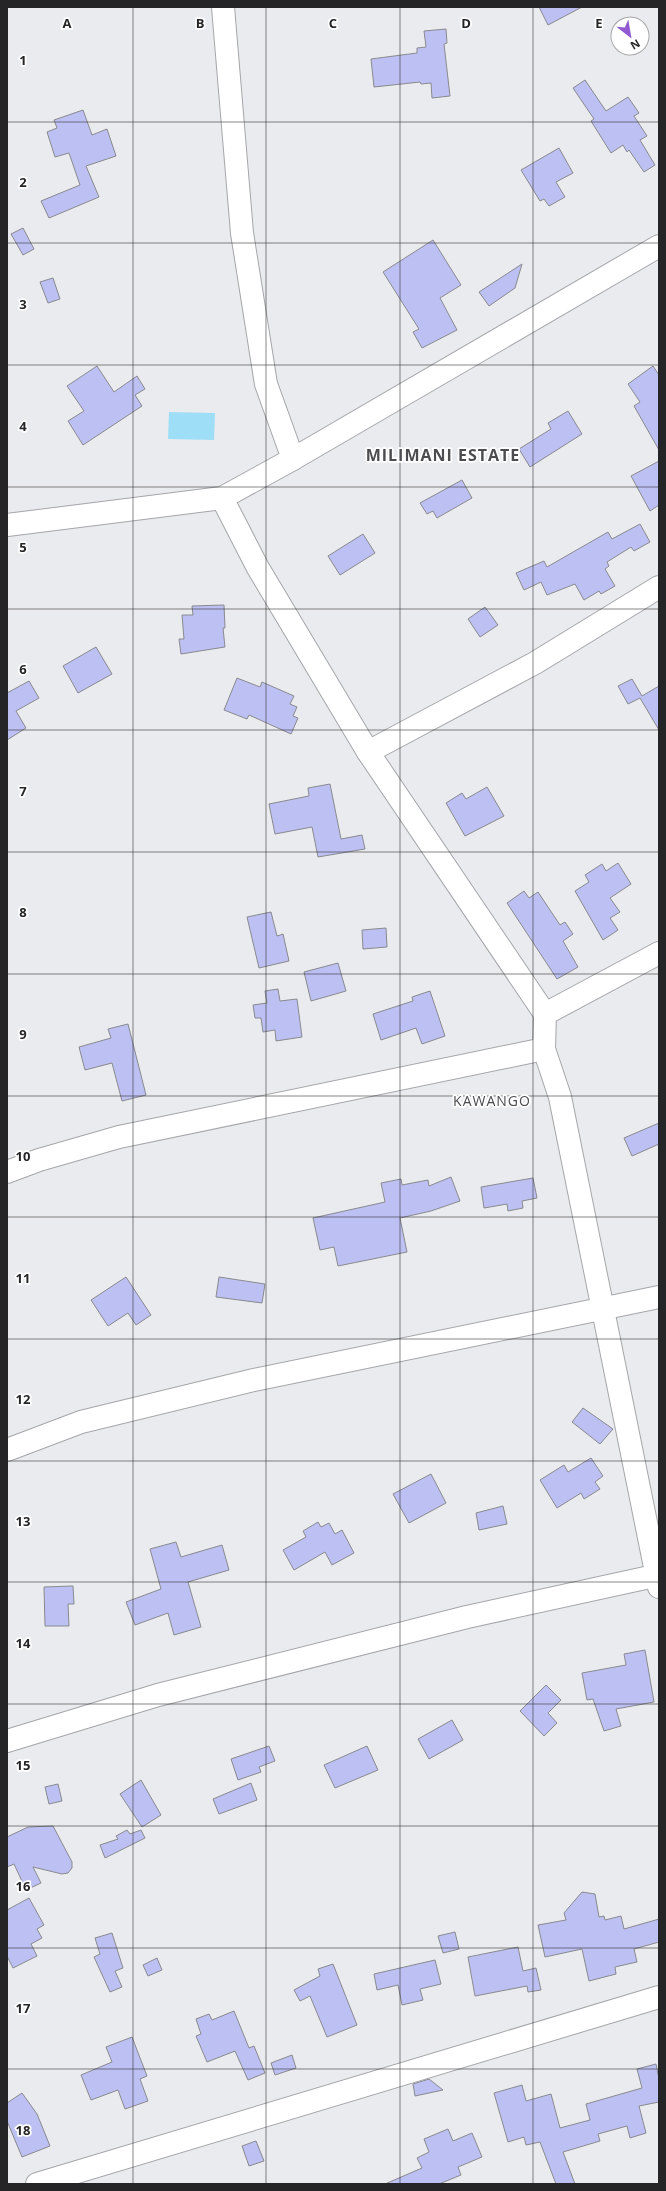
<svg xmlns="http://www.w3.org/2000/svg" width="666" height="2191" viewBox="0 0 666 2191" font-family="'Open Sans',sans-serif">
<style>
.water{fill:#9fdef7}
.building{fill:#bdc0f3;stroke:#898a8e}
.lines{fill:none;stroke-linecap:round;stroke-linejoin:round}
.minor-casing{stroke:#a5a6aa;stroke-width:24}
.minor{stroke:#fff;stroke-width:22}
.grid{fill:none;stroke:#252527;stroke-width:1;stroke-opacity:0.55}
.labels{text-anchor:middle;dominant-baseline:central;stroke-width:3.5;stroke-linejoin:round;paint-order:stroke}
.quarter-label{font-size:14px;letter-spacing:1px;fill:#4c4c50;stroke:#fff}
.district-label{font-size:16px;font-weight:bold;letter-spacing:1px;fill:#4c4c50;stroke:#fff}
.grid-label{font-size:13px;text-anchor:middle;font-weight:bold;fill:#252527;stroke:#fff;stroke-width:3.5;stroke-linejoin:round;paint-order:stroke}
</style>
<rect width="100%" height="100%" fill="#eaebef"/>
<polygon class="water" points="169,412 215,413 214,440 168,439"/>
<g class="building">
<polygon points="539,7 582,7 548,25"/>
<polygon points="446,29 447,43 444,44 450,96 432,98 431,83 421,84 420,82 374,87 371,59 417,53 417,48 426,47 424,31"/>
<polygon points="585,80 606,111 628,97 639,113 634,116 647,136 640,140 655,165 644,172 629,150 627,152 623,145 611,153 591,121 594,119 573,88"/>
<polygon points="83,110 92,135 107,129 116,156 86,166 99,197 49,218 41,201 80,185 69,153 55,157 47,132 57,128 54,120"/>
<polygon points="559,148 573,173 556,182 565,197 549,206 544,199 540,201 521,170"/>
<polygon points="23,228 34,249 23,255 11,234"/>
<polygon points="433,240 461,285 440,298 457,330 422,348 413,332 419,329 383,272"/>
<polygon points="522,264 515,288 489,306 479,292"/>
<polygon points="53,278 60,299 48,303 40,282"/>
<polygon points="97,366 114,392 137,376 145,389 135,395 142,406 83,445 68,421 84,411 67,386"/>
<polygon points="653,366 659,375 659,450 634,406 640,402 628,384"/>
<polygon points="568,411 582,434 530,467 519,449 551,429 548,423"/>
<polygon points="659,461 659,505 650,511 631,476"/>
<polygon points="462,480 472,498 437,518 433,511 427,514 420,503"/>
<polygon points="640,524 650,542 634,551 631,547 607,562 609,566 605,569 615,586 601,594 599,591 584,600 575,584 547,595 541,582 524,590 516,573 544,561 547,567 608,532 612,539"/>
<polygon points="363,534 375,553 340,575 328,556"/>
<polygon points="224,605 225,628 223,628 225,647 181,654 179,639 184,639 182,615 193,615 192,606"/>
<polygon points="485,607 498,625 480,637 468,619"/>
<polygon points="96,647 112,674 78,693 63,666"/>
<polygon points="237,678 260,687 262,682 294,696 290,704 297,707 293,716 298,718 291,734 249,715 247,719 224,710"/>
<polygon points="632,679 642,696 659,686 659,730 640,698 628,704 618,686"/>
<polygon points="29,681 39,698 16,711 26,728 7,740 7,693"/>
<polygon points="330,784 341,839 362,835 365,849 318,857 312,827 275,834 269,804 309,796 308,788"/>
<polygon points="487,787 504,816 465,836 446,803 462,793 466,799"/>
<polygon points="618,863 631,884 610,898 620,912 610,918 618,930 603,940 575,891 589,882 585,875 602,864 606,871"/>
<polygon points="524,891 529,898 538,892 560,925 565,922 573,934 563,941 578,967 557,979 507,903"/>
<polygon points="271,912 277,936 283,934 289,961 259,968 247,917"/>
<polygon points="386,928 387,947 363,949 362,930"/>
<polygon points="338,963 346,991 311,1001 304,972"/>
<polygon points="278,989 280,1001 297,999 302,1037 276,1041 275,1030 263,1032 261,1018 255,1018 253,1005 267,1003 265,991"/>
<polygon points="430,991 445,1036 422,1044 416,1028 381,1040 373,1014 413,1001 412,997"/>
<polygon points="128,1024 146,1095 122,1101 112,1063 85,1070 79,1047 111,1038 108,1029"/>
<polygon points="659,1123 659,1144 632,1156 624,1138"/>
<polygon points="451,1177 460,1201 431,1211 400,1218 407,1252 338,1266 334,1247 320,1250 313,1218 385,1202 381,1183 401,1179 402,1185 428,1180 429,1186"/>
<polygon points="533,1178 537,1198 522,1201 523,1208 508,1211 507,1204 484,1208 481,1187"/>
<polygon points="126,1277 151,1315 136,1325 128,1313 108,1326 91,1300"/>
<polygon points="219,1277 265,1284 262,1303 216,1297"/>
<polygon points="583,1408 613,1429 600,1444 572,1422"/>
<polygon points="591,1458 603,1476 595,1482 600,1489 584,1499 581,1493 557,1508 540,1480 564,1465 568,1472"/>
<polygon points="431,1474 446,1503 409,1523 393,1494"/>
<polygon points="503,1506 507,1524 479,1530 476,1513"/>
<polygon points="318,1522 321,1527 329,1523 335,1534 342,1530 354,1553 332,1565 325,1552 294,1570 283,1550 306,1537 303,1531"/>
<polygon points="176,1542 181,1557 222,1545 229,1570 188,1582 201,1627 174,1635 168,1613 135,1625 126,1602 161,1589 150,1549"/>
<polygon points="73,1586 74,1604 68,1604 69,1626 45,1626 44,1587"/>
<polygon points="645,1650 654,1702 616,1709 621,1726 604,1731 593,1699 587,1700 582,1673 626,1665 624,1654"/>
<polygon points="546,1685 561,1700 548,1713 557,1723 544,1736 520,1711"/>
<polygon points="452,1720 463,1740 429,1759 418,1739"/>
<polygon points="269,1746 275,1761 259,1767 261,1772 238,1780 231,1759"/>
<polygon points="367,1746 378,1770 335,1788 324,1765"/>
<polygon points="141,1780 161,1815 142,1827 120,1794"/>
<polygon points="251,1783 257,1800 219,1814 213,1799"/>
<polygon points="58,1784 62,1801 49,1804 45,1787"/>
<polygon points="53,1826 72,1862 72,1868 68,1873 62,1874 33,1867 41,1883 26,1890 14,1864 7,1867 7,1837 28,1827"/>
<polygon points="127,1830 130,1834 141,1830 145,1838 105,1858 100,1845 118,1839 116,1836"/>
<polygon points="582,1892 595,1894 599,1917 604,1916 605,1920 621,1916 624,1929 659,1919 659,1942 634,1949 637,1962 615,1967 616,1974 589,1981 582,1949 545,1957 538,1925 566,1920 564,1913"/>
<polygon points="29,1898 44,1925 37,1929 42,1938 31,1944 37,1956 13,1968 7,1956 7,1910"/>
<polygon points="455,1932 459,1949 443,1953 438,1936"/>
<polygon points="112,1933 123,1968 115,1971 122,1987 110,1992 94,1957 100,1954 95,1938"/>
<polygon points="518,1947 523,1971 536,1968 541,1990 528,1992 527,1986 475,1996 468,1957"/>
<polygon points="157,1958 162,1970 148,1976 143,1965"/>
<polygon points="435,1960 441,1984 420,1989 423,2000 402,2005 398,1985 377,1990 374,1974"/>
<polygon points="333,1964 357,2025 327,2037 310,1996 300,2001 294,1990 320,1976 318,1969"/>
<polygon points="234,2011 249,2048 254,2046 265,2073 248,2080 235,2051 207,2062 196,2036 201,2034 196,2019 209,2014 212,2020"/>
<polygon points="132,2037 147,2076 140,2079 148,2101 125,2109 118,2090 91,2100 81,2075 112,2062 106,2047"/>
<polygon points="292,2055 296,2068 275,2075 271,2063"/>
<polygon points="656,2064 659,2079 659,2102 639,2106 646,2133 630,2138 627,2126 598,2134 600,2141 563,2152 575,2184 556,2184 540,2142 526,2145 524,2137 508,2142 494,2093 522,2085 526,2101 551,2094 560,2128 590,2120 586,2104 642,2088 637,2069"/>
<polygon points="429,2079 443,2090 415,2096 413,2084"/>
<polygon points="22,2093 37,2114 50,2146 22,2157 7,2121 7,2103"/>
<polygon points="448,2129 453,2141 472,2133 482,2157 458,2167 461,2175 439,2184 385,2184 422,2168 417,2158 429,2152 424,2139"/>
<polygon points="256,2141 264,2161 249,2166 242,2146"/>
</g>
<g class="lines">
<defs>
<g id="minor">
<polyline points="223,7 242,233 266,384 293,459"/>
<polyline points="222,498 258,568 368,752 545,1014 544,1049 560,1097 659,1587"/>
<polyline points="7,525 222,498 293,459 659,246"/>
<polyline points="368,752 535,663 659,587"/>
<polyline points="545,1014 659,953"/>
<polyline points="7,1172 39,1160 119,1137 544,1049"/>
<polyline points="7,1450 81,1422 254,1380 659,1297"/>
<polyline points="7,1741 158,1695 467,1617 659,1575"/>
<polyline points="37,2184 659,1997"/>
</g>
</defs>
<use href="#minor" class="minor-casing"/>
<use href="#minor" class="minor"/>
</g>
<path class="grid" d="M 133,7 L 133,2184M 266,7 L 266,2184M 400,7 L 400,2184M 533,7 L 533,2184M 7,122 L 659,122M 7,243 L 659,243M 7,365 L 659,365M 7,487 L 659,487M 7,609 L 659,609M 7,730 L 659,730M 7,852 L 659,852M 7,974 L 659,974M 7,1096 L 659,1096M 7,1217 L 659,1217M 7,1339 L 659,1339M 7,1461 L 659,1461M 7,1582 L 659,1582M 7,1704 L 659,1704M 7,1826 L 659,1826M 7,1948 L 659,1948M 7,2069 L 659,2069"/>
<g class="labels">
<g class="quarter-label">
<text x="492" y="1100">KAWANGO</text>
</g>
<g class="district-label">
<text x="443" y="455">MILIMANI ESTATE</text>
</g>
</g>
<g class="grid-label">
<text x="67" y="28">A</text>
<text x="200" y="28">B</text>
<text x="333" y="28">C</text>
<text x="466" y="28">D</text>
<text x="599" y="28">E</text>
<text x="23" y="65">1</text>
<text x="23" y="187">2</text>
<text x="23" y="309">3</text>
<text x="23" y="431">4</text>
<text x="23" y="552">5</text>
<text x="23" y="674">6</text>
<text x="23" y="796">7</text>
<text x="23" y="917">8</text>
<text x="23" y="1039">9</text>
<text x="23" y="1161">10</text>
<text x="23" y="1283">11</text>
<text x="23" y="1404">12</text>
<text x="23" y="1526">13</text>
<text x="23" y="1648">14</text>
<text x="23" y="1770">15</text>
<text x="23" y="1891">16</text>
<text x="23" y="2013">17</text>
<text x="23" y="2135">18</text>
</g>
<rect width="666" height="2191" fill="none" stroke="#252527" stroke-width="16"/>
<g transform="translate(630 36) rotate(149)"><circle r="19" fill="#ffffff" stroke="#a8a8a9"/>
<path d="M0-3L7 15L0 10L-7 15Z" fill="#915ad3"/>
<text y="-6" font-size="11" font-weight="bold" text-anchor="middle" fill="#252527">N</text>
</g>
</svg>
